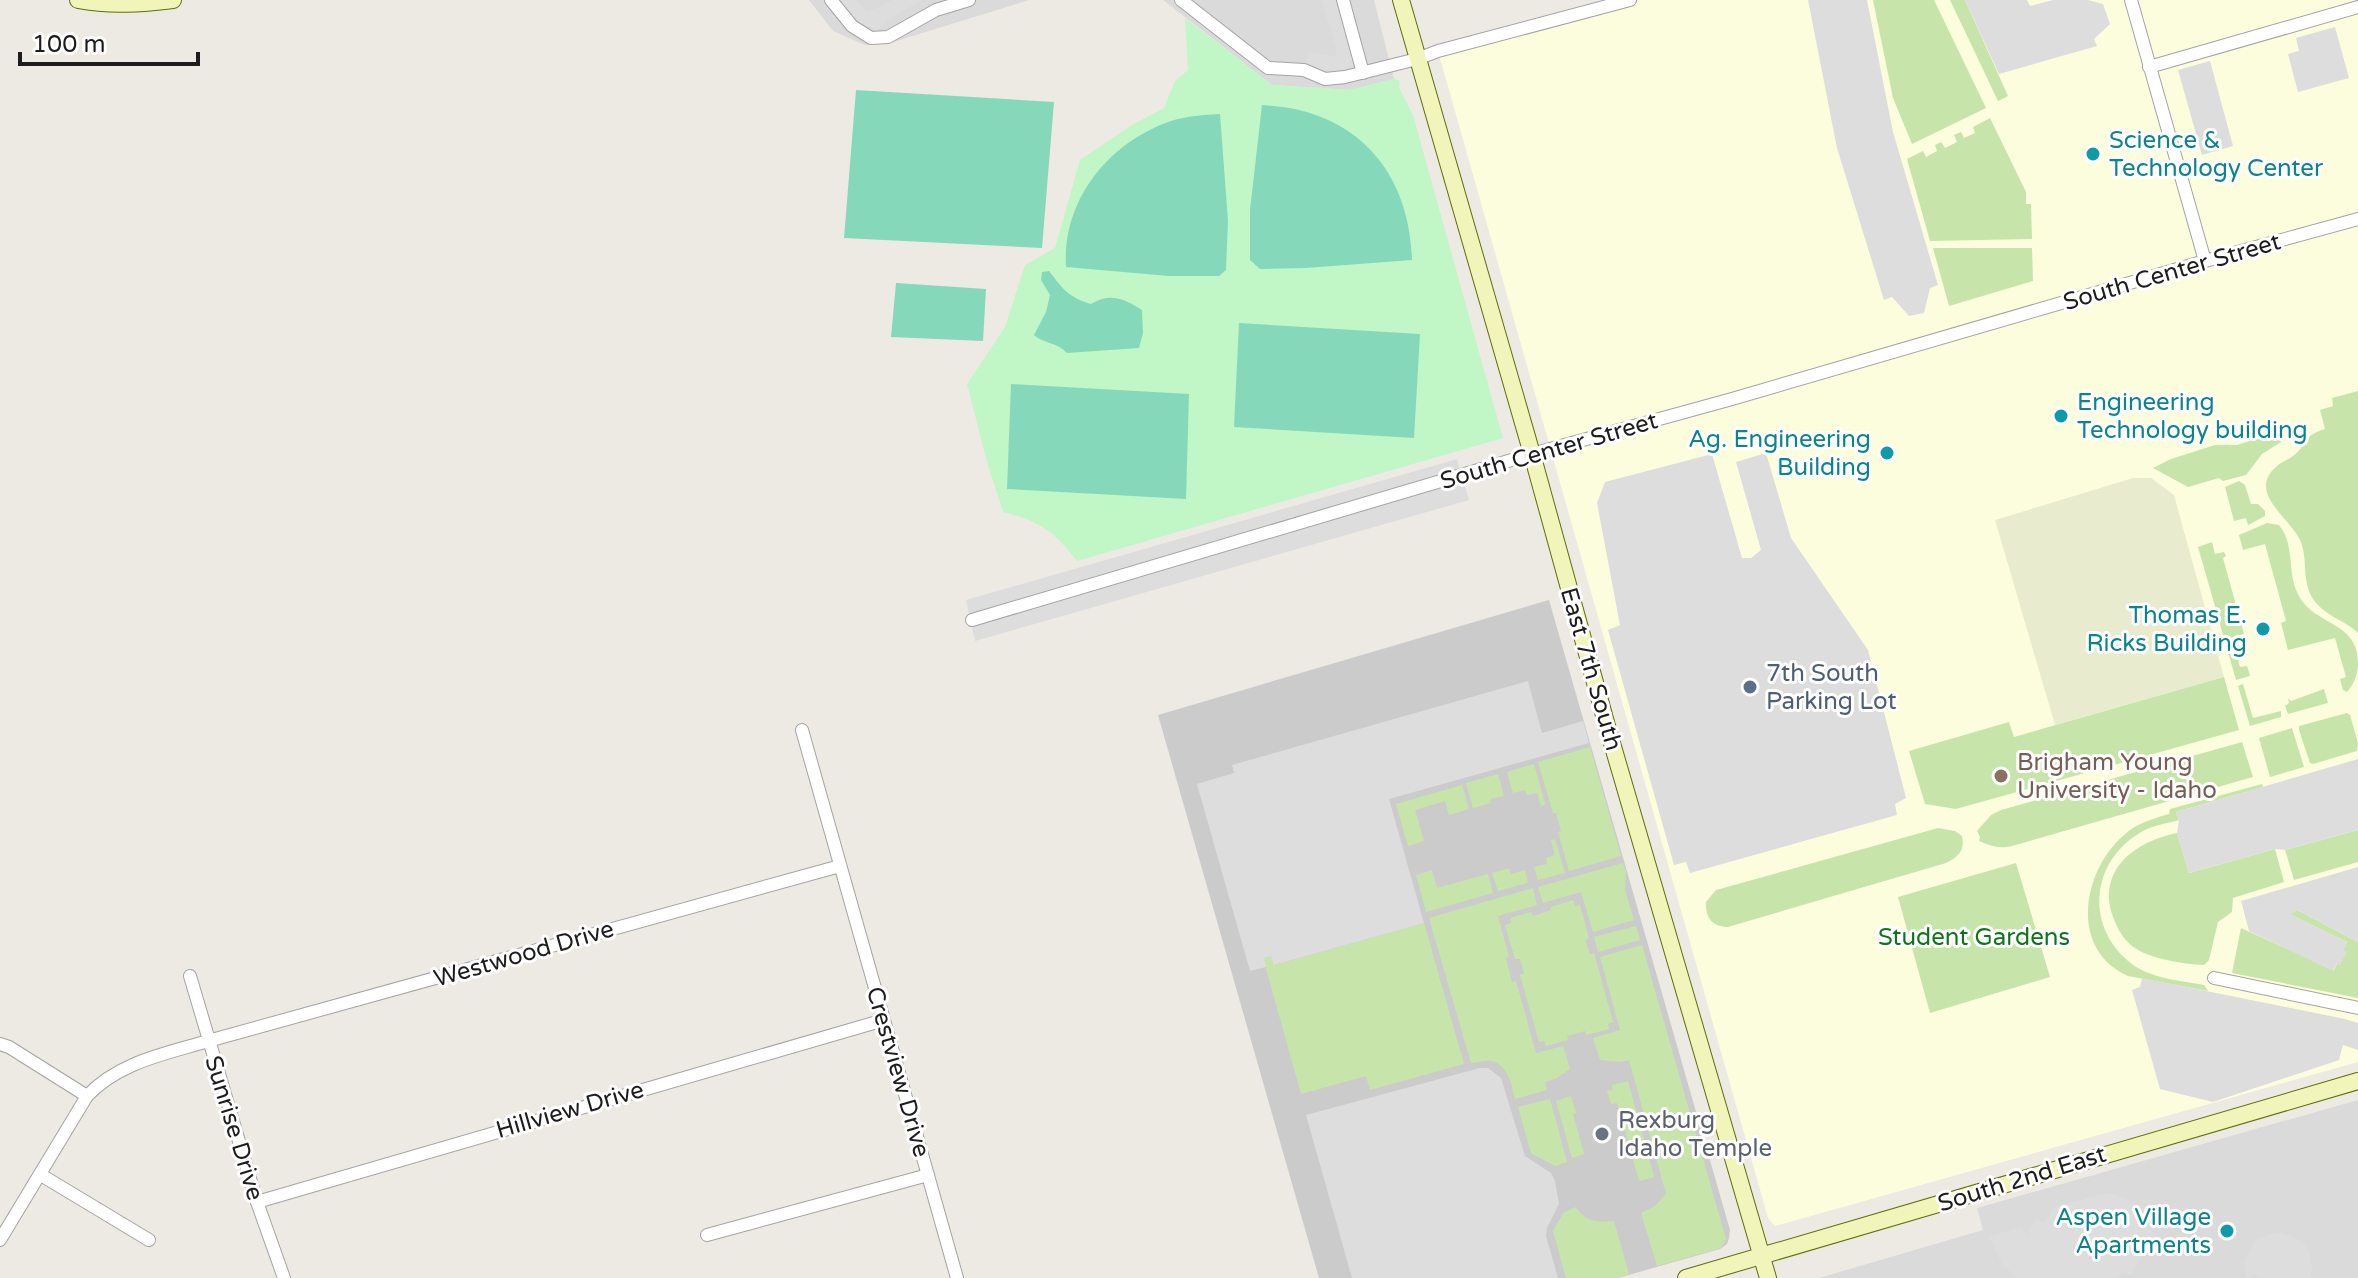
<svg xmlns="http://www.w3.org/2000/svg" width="2358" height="1278" viewBox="0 0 2358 1278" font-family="'Varela Round',sans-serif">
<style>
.residential{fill:#dbdada}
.education{fill:#fcfddc}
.religious{fill:#cbcbcb}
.farmland{fill:#e9ebcf}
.grass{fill:#c7e5ab}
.park{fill:#c1f6c7}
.pitch{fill:#85d9ba}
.parking{fill:#ddd}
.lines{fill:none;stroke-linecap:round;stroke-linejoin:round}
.street-casing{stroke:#a4a4a4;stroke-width:14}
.secondary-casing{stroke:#606d0b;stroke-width:18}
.street{stroke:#fff;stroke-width:12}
.secondary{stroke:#f1f5b9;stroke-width:16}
.culture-dot{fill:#0f9aa8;stroke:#fff;stroke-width:3}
.service-dot{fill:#5c6f8a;stroke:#fff;stroke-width:3}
.education-dot{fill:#8d6e63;stroke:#fff;stroke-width:3}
.worship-dot{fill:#6b7280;stroke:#fff;stroke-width:3}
.labels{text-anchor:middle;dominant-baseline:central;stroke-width:6;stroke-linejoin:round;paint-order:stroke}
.culture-label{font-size:24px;fill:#0d838f;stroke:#fff;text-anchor:end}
.street-label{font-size:24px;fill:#1d1d1d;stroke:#fff}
.service-label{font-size:24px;fill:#4e5e75;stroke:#fff;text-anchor:start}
.education-label{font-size:24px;fill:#785e54;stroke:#fff;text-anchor:start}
.park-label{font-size:24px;fill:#11741c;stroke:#fff}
.worship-label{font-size:24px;fill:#5b616d;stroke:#fff;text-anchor:start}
</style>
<rect width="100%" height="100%" fill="#edeae3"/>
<g class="residential">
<polygon points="809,0 1029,0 890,43 865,45 833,31"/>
<polygon points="1163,0 1374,0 1394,79 1350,90 1272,85"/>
<polygon points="2358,1100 2358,1278 1819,1278 1983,1230 1977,1208"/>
</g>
<polygon class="education" points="1625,0 2358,0 2358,1062 1775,1226 1768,1218 1438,51"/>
<polygon class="religious" points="1549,600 1730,1230 1729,1238 1727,1244 1720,1249 1618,1278 1319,1278 1158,715"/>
<polygon class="farmland" points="2133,478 2151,478 2174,495 2224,677 2055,725 1995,520"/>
<g class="grass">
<polygon points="1873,0 1934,0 1986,108 1912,144 1893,98"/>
<polygon points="1950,0 1965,0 2008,96 1998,101"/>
<polygon points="1990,118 2026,192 2026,204 2031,204 2032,239 1930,241 1907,159 1923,151 1926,157 1937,151 1935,145 1941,142 1945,148 1957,142 1954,135 1961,132 1964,138 1975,133 1973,127"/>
<polygon points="1933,248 2032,248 2033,281 1949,306"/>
<path d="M 2358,391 L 2358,633 C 2346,621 2328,617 2317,604 C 2301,586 2308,566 2302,545 C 2295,520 2244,494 2277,466 C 2281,462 2288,460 2293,456 C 2308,445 2301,436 2325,429 L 2320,410 L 2333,406 L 2332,398 Z"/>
<polygon points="2282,431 2281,442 2262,454 2246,475 2223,481 2219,478 2188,487 2153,468 2171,459 2215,445 2237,445"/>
<polygon points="2239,481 2245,485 2251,504 2258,504 2265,511 2265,516 2248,525 2246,518 2234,521 2225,487"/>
<path d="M 2267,523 L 2279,525 C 2296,546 2286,573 2299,596 C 2315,626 2358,621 2358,663 C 2358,674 2354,684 2347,692 L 2343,690 L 2340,679 L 2346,677 L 2335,638 L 2288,650 L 2281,623 L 2286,621 L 2265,544 L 2243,550 L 2239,535 Z"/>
<polygon points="2212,542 2215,554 2224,552 2226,556 2223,558 2244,634 2232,638 2240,667 2247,666 2250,676 2236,680 2198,547"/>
<polygon points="2224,677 2239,730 1956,809 1925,804 1909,751 2009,722 2014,737"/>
<polygon points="2243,684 2253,718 2281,711 2281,717 2250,726 2238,686"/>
<polygon points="2324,689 2328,703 2288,714 2285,706 2289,703 2288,698 2291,701"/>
<polygon points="2347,713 2350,715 2358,743 2357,751 2313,764 2310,763 2299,730 2299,726"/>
<polygon points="2292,728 2304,767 2270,777 2259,738"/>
<path d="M 2242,742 L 2253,777 L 2012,846 C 2000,849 1991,846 1979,841 L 1980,837 L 1977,831 L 1991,815 L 2001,810 Z"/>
<polygon points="1590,747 1621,856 1569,871 1558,832 1561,831 1556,813 1553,813 1538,762"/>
<polygon points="1534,764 1545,804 1541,806 1537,793 1527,795 1525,790 1513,793 1507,772"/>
<polygon points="1498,774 1504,796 1490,799 1491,803 1473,808 1466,783"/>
<path d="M 2262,784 L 2263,787 L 2176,812 L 2179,820 C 2165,824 2149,826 2138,834 C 2086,867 2087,936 2138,968 C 2157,979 2183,981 2204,985 L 2208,991 L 2128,976 C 2068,949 2083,870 2124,835 C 2137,823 2152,819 2169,814 L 2170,809 Z"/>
<polygon points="1462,785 1469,809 1449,815 1445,801 1415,810 1424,841 1408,846 1396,804"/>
<path d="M 1938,828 L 1955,831 L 1962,836 C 1965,850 1959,857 1946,863 L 1728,927 C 1712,927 1705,917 1706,902 L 1716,890 Z"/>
<polygon points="2358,830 2358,862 2294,880 2285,850"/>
<path d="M 2177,833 L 2189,873 L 2275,849 L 2284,882 L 2233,898 L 2232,912 L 2218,922 L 2209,960 L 2204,965 C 2184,964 2148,959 2132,946 C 2122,938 2116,926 2112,914 C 2098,868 2137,841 2177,833 Z"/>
<polygon points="1555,839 1565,873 1538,880 1534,867 1547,864 1546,858 1555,855 1551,840"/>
<polygon points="1623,863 1626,871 1625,890 1634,920 1593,932 1581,892 1543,903 1538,887"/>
<polygon points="2016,863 2050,977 1930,1013 1898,897"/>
<polygon points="1509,868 1511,874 1525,870 1528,883 1498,891 1492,873"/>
<polygon points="1432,870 1437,888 1488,874 1493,893 1426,912 1416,875"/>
<path d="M 1533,888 L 1537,905 L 1498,916 L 1509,957 L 1506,958 L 1512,982 L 1516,981 L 1536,1053 L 1563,1046 L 1570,1069 L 1555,1079 L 1545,1082 L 1547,1090 L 1515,1099 C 1512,1086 1508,1064 1491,1061 C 1485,1060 1477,1063 1471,1063 L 1429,918 Z"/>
<polygon points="1573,900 1575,906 1580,905 1589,938 1585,940 1590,954 1594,953 1613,1022 1608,1024 1609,1029 1586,1035 1585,1031 1567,1036 1568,1040 1546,1046 1544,1041 1539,1042 1520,975 1524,973 1520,959 1515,959 1505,925 1511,923 1510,918 1531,912 1533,916 1551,910 1551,907"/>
<polygon points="2297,910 2358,942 2358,998 2232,973 2241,928 2334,970 2347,942 2289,914"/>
<polygon points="1424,923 1464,1064 1370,1090 1366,1076 1301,1094 1263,958 1271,956 1275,965"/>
<polygon points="1636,926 1640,940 1598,952 1594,937"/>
<polygon points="1642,945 1726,1239 1721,1248 1657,1266 1641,1213 1655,1206 1666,1194 1629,1060 1620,1062 1600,1060 1593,1038 1620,1030 1600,957"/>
<polygon points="1628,1081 1654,1177 1639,1181 1617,1103 1611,1104 1607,1091 1613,1090 1612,1085"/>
<polygon points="1571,1096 1576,1113 1573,1114 1584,1154 1572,1158 1556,1101"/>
<polygon points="1550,1099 1567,1162 1555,1166 1531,1153 1518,1107"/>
<path d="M 1576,1207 C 1585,1221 1594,1223 1614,1221 L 1629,1274 L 1617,1278 L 1566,1278 L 1553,1231 L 1563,1213 Z"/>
</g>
<path class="park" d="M 1185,18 L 1272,85 L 1350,90 L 1394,79 L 1400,81 L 1399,87 L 1413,115 L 1503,438 L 1077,561 C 1054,531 1039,521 1003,512 L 987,462 L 967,384 L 1005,327 L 1025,265 L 1055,248 L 1080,160 L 1132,125 L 1164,108 L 1175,81 L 1188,70 Z"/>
<g class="pitch">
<polygon points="856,90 1054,102 1042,248 844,238"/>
<path d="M 1262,105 C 1274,106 1287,107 1299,110 C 1373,128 1410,187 1412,260 L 1306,268 L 1260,269 L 1250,260 L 1250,210 Z"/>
<path d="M 1220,114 L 1228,221 L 1226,270 L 1219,276 L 1169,276 L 1066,267 C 1062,200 1109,142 1171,121 C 1187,116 1204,115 1220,114 Z"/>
<path d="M 1049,271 C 1063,289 1068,297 1091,304 C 1110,292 1125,299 1142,310 L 1143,333 L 1139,348 L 1067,353 C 1057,342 1044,344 1034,335 L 1046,312 L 1050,295 L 1041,280 L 1042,272 Z"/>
<polygon points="896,283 986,289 983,341 891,337"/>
<polygon points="1239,323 1420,334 1414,438 1234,427"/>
<polygon points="1011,384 1189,394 1186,499 1007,489"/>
</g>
<g class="parking">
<polygon points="838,0 856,0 868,12 893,0 922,0 893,17 876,30 859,22"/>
<polygon points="1321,0 1340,0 1351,37 1353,66 1335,73 1305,65 1309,52 1335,57 1337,49"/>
<polygon points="1808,0 1867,0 1893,132 1938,285 1930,288 1924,313 1909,316 1892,297 1884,300 1837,148"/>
<polygon points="1965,0 2027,0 2030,6 2053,0 2088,0 2103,4 2110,24 2094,39 2097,46 1999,74"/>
<polygon points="2335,27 2349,78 2298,92 2288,54 2299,51 2296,38"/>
<polygon points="2210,61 2233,146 2202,155 2178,70"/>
<polygon points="1766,453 1791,538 1868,650 1906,798 1895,804 1897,815 1690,873 1686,862 1674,865 1608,630 1620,625 1597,503 1605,482 1712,454 1742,558 1751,558 1761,550 1736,462"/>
<polygon points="1457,459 1469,500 975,641 966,600"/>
<polygon points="1528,681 1542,733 1583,721 1589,743 1389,799 1424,923 1274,965 1271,956 1264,958 1266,967 1250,971 1197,784 1234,773 1232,765"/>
<polygon points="2358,759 2358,830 2285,850 2275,849 2189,873 2177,833 2179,820 2176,812"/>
<polygon points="2358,867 2358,942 2297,910 2290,914 2347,942 2344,950 2347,952 2340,965 2337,963 2333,971 2249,931 2241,901"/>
<polygon points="2142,978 2345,1019 2358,1023 2358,1050 2343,1045 2339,1060 2213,1102 2160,1089 2132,990 2140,987"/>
<polygon points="1480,1068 1488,1068 1501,1078 1525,1156 1551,1173 1555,1181 1559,1204 1547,1228 1546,1236 1558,1278 1352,1278 1306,1115"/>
<polygon points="2108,1193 2119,1196 2135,1205 2150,1207 2147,1228 2155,1234 2131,1275 2123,1272 2117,1278 2017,1278 2002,1264 1989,1237 2021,1227 2027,1235 2036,1220 2045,1222 2053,1209 2061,1205"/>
<polygon points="2283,1233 2302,1241 2309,1252 2312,1268 2311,1278 2259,1278 2255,1275 2246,1278 2244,1261 2254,1242 2269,1234"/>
</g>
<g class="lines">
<defs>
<g id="street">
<polyline points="831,0 852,26 871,38 888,37 936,10 969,0"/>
<polyline points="1181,0 1268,68 1304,70 1325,79 1345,77 1417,59 1438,51 1630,0"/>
<polyline points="1343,0 1363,73"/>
<polyline points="2131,0 2205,261"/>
<polyline points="2149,67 2358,7"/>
<polyline points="972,620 1532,454 1732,399 2205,261 2358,219"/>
<polyline points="802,730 957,1278"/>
<polyline points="190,976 257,1202 284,1278"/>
<polyline points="2214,978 2358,1008"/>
<polyline points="0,1044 9,1047 87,1096"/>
<polyline points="41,1175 149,1240"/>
<polyline points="257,1202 884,1020"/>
<polyline points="707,1235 928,1175"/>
<path d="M 0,1240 L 87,1096 C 119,1062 165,1054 208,1041 L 840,866"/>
</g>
<g id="secondary">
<path d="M 78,0 C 110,6 141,4 173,0"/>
<polyline points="1401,0 1532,454 1607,726 1768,1278"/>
<polyline points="1686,1278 2358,1081"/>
</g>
</defs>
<use href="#street" class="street-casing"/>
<use href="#secondary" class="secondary-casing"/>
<use href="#street" class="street"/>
<use href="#secondary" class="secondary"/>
</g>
<g class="culture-dot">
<circle cx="2093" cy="154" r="8"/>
<circle cx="2061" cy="416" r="8"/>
<circle cx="1887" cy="453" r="8"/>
<circle cx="2263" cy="629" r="8"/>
<circle cx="2227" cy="1231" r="8"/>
</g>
<circle class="service-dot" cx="1750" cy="687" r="8"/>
<circle class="education-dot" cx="2001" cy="776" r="8"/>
<circle class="worship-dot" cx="1602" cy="1134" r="8"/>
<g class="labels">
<g class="culture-label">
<text x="2109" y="140" text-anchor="start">Science &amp;<tspan x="2109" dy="28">Technology Center</tspan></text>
<text x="2077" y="402" text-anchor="start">Engineering<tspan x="2077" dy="28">Technology building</tspan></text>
<text x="1871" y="439">Ag. Engineering<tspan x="1871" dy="28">Building</tspan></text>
<text x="2247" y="615">Thomas E.<tspan x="2247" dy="28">Ricks Building</tspan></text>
<text x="2211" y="1217">Aspen Village<tspan x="2211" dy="28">Apartments</tspan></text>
</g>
<g class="street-label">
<text transform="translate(2172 272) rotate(-16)">South Center Street</text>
<text transform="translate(1549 451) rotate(-16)">South Center Street</text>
<text transform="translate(1591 669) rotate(74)">East 7th South</text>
<text transform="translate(524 954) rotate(-16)">Westwood Drive</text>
<text transform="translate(898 1072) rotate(74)">Crestview Drive</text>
<text transform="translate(570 1110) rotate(-16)">Hillview Drive</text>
<text transform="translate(234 1128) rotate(73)">Sunrise Drive</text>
<text transform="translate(2022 1179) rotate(-17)">South 2nd East</text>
</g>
<g class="service-label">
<text x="1766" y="673">7th South<tspan x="1766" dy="28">Parking Lot</tspan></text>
</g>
<g class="education-label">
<text x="2017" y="762">Brigham Young<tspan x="2017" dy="28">University - Idaho</tspan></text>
</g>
<g class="park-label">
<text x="1974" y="937">Student Gardens</text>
</g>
<g class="worship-label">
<text x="1618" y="1120">Rexburg<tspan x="1618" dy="28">Idaho Temple</tspan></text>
</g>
</g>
<path d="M20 52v12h178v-12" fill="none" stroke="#1d1d1d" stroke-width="4"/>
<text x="32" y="52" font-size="24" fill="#1d1d1d" stroke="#ffffff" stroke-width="6" paint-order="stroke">100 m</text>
</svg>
